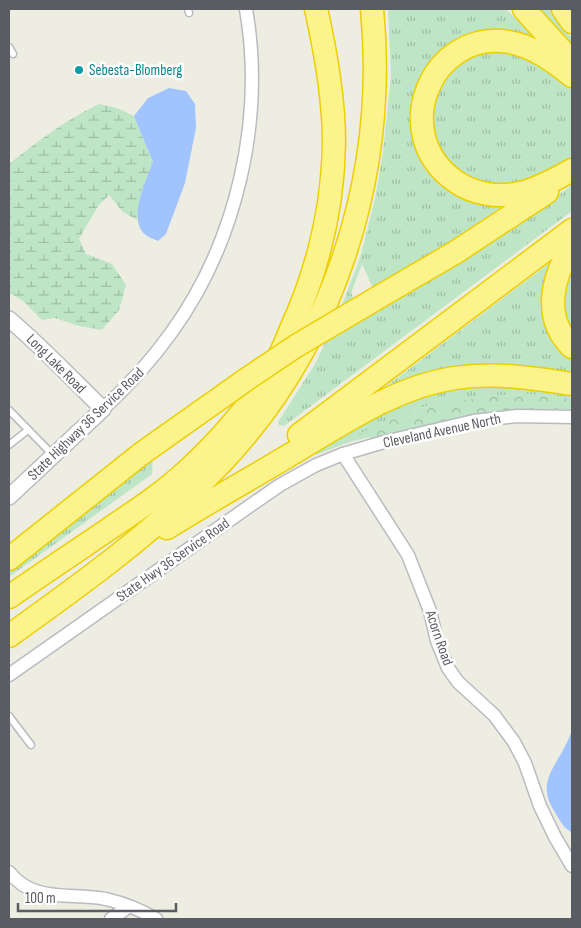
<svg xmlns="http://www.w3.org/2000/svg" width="581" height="928" viewBox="0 0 581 928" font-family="'Sofia Sans Condensed',sans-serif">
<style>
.grass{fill:url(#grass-tufts)}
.forest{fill:url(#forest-crowns)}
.wetland{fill:url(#wetland-marsh)}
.water{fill:#a1c4fe}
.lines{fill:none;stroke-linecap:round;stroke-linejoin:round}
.service-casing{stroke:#babbc1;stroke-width:9}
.minor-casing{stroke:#babbc1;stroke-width:15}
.tertiary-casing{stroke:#babbc1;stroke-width:18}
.motorway-casing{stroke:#edce02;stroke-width:25}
.service{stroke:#fff;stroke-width:6}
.minor{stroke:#fff;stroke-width:12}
.tertiary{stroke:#fff;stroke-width:15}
.motorway{stroke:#fcf48a;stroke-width:22}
.motorway-bridge-casing{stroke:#edce02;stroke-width:25;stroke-linecap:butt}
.motorway-bridge{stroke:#fcf48a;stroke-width:22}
.culture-dot{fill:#0f9aa8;stroke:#fff;stroke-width:2}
.labels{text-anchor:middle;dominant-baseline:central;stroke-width:5;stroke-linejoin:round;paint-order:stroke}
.culture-label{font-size:15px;fill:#0d838f;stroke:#fff;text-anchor:start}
.street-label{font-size:15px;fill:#5a5c63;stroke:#fff}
</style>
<defs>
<pattern id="grass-tufts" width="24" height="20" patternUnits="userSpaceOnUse" patternTransform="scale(1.25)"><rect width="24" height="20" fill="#bee5c5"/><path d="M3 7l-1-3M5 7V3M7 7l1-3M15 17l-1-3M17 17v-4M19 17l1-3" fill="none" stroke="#9dbda4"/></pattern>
<pattern id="forest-crowns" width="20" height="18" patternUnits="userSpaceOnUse" patternTransform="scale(1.25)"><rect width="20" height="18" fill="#bee5c5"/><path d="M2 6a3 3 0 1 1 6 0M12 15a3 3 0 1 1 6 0" fill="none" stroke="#9dbda4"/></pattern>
<pattern id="wetland-marsh" width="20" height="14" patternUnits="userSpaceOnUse" patternTransform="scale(1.25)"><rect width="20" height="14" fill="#bee5c5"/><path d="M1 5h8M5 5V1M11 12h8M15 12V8" fill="none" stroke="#9dbda4"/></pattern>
</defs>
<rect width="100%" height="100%" fill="#edede2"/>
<g class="grass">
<path d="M 388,9 L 506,9 L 539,42 L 460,45 L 417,140 L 506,204 C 462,233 419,263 374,290 L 362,264 L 351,293 L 355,301 L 340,310 L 360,258 L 375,199 L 383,152 L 391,76 Z"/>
<polygon points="534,9 552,9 572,38 572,52"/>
<polygon points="511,48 572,86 572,158 556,169 517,187 472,184 437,155 428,99 462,56"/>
<polygon points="572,185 572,211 284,426 279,425 278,423 280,419 315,364 328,337 375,310 379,312 383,305 546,204"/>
<polygon points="572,255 572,342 560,312"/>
<polygon points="551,262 562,347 572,359 572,379 521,370 368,400"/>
<polygon points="493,381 572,390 572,399 527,394 491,396 434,404 416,409 348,439 349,442 316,455 315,453 341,433 428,393"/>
<polygon points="153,457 152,474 9,577 9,570"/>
</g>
<path class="forest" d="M 527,394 L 572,399 L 572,410 C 504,404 437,424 371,439 L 370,437 L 349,442 L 347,439 L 416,409 L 434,404 L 491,396 Z"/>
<path class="wetland" d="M 99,104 L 117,108 L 134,116 L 153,162 L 141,193 L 137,220 L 123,212 L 109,195 L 98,206 L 79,239 L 86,254 L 112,264 L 126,285 L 119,310 L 102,330 L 79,326 L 55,318 L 42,320 L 22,300 L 9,293 L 9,164 C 38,141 65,120 99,104 Z"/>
<g class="water">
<path d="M 169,88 L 186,91 L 195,104 L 196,128 L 185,183 L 166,234 L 158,241 C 154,239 150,238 147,236 C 126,222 146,180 153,162 L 134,116 L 148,98 Z"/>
<path d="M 572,731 L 572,832 L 571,832 C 564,828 560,821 556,814 C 539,788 548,776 562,752 C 566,745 569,738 572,731 Z"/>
</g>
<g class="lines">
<defs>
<g id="service">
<polyline points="188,9 189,13"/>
<polyline points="9,47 13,54"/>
<polyline points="9,410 53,455"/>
<polyline points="9,445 28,430"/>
<polyline points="9,716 31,745"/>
</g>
<g id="minor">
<path d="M 103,409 C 128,386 151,361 171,333 C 237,242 265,119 246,9"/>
<polyline points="343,454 408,555 430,611 437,641 448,668 458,682 494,715 514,742 525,763 540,806 555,837 572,866"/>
<polyline points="9,675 251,505 280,485 316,465 343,454 384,442 474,421 517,416 572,417"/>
<path d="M 9,872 C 34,904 71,892 106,899 C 123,903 141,910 156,919"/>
<polyline points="111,919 128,907"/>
</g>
<path id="tertiary" d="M 9,319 C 42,347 72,379 103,409 L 9,497"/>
<g id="motorway">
<polyline points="524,9 572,62"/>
<polyline points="563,9 572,22"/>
<path d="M 572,76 C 554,61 533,46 509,42 C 431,29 388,134 455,181 C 473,194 498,198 520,193 C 538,189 556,179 572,170"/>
<path d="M 572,246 C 552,277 542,318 572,347"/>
<polyline points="384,294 456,252 547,192"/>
<polyline points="299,435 572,230"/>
<path d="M 167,528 C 207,503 248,480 288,456 C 341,425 394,387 455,378 C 495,372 533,378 572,384"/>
<polyline points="9,559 141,454"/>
<path d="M 9,597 C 42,574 75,552 109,529 C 137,510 165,492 190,468 C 219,441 246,410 268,376 C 277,362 285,345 291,329 C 318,270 333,208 334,143 C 334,98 326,53 316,9"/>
<path d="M 9,636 C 83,583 157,530 221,463 C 335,343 388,173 372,9"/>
</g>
</defs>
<use href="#service" class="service-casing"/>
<use href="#minor" class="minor-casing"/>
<use href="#tertiary" class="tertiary-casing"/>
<use href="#motorway" class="motorway-casing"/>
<use href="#service" class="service"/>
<use href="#minor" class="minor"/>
<use href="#tertiary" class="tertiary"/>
<use href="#motorway" class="motorway"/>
<defs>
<polyline id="motorway-bridge" points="141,454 247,379 296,346 384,294"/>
</defs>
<use href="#motorway-bridge" class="motorway-bridge-casing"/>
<use href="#motorway-bridge" class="motorway-bridge"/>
</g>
<circle class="culture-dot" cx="79" cy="70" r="5"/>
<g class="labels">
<g class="culture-label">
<text x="89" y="70">Sebesta-Blomberg</text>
</g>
<g class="street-label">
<text transform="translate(56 364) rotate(45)">Long Lake Road</text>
<text transform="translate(86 424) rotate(-44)">State Highway 36 Service Road</text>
<text transform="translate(442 431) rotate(-12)">Cleveland Avenue North</text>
<text transform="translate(173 560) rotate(-35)">State Hwy 36 Service Road</text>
<text transform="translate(439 638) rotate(71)">Acorn Road</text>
</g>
</g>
<rect width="581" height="928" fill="none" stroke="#5a5c63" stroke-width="20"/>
<path d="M18 903v8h158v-8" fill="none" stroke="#5a5c63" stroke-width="2.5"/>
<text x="25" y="903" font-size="15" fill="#5a5c63" stroke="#ffffff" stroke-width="4" paint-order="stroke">100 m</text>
</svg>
